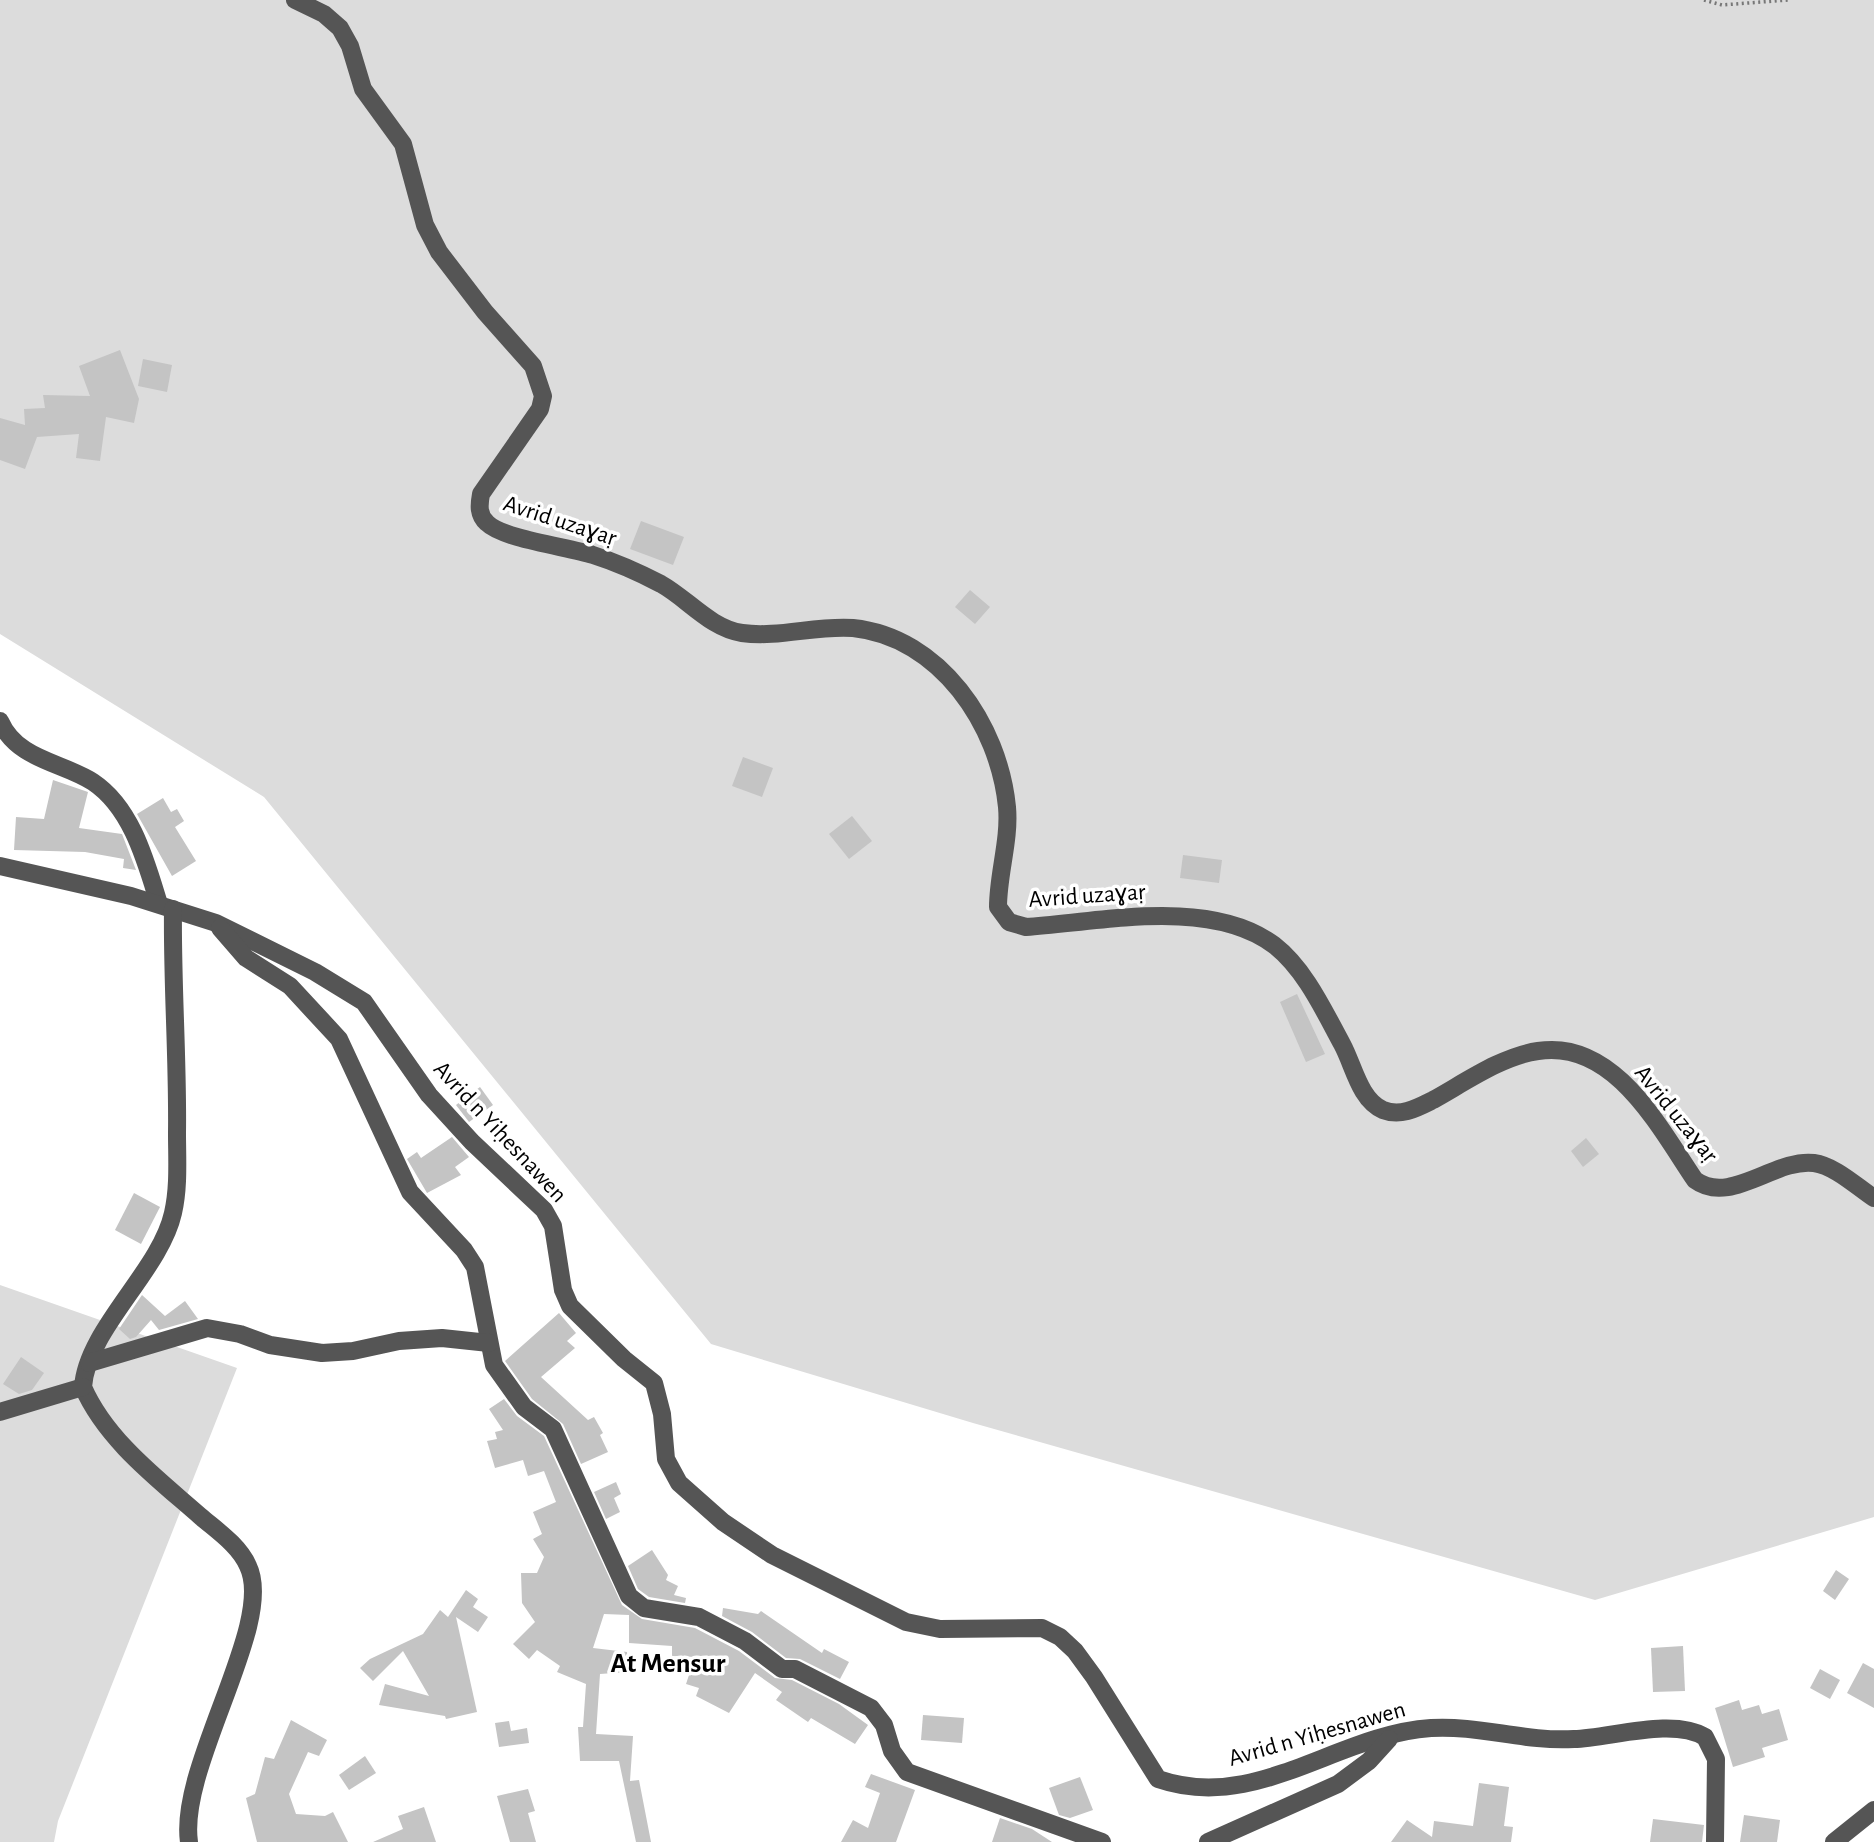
<svg xmlns="http://www.w3.org/2000/svg" width="1874" height="1842" viewBox="0 0 1874 1842" font-family="'Alegreya Sans',sans-serif">
<style>
.green{fill:#dcdcdc}
.building{fill:#c4c4c4}
.lines{fill:none;stroke-linecap:round;stroke-linejoin:round}
.path{stroke:#777;stroke-width:3.5;stroke-dasharray:2 3.5;stroke-linecap:butt}
.minor{stroke:#555;stroke-width:18}
.labels{text-anchor:middle;dominant-baseline:central;stroke-width:7;stroke-linejoin:round;paint-order:stroke}
.street-label{font-size:24px;fill:#000;stroke:#fff}
.quarter-label{font-size:28px;font-weight:bold;fill:#000;stroke:#fff}
</style>
<rect width="100%" height="100%" fill="#fff"/>
<g class="green">
<polygon points="0,0 1874,0 1874,1517 1595,1600 973,1423 711,1344 264,797 0,634"/>
<polygon points="0,1285 237,1368 58,1821 54,1842 0,1842"/>
</g>
<g class="building">
<polygon points="120,350 139,399 134,423 106,417 100,461 76,458 79,434 37,437 25,469 0,460 0,418 25,425 24,409 45,408 43,395 90,396 79,366"/>
<polygon points="143,359 172,365 167,392 138,386"/>
<polygon points="641,521 684,537 673,565 630,549"/>
<polygon points="970,590 990,607 975,624 955,607"/>
<polygon points="743,757 773,768 762,797 732,786"/>
<polygon points="53,780 88,792 79,828 122,834 136,870 123,868 124,859 85,852 14,850 16,817 44,819"/>
<polygon points="163,798 171,812 177,809 184,821 175,827 196,861 172,876 137,814"/>
<polygon points="852,816 872,841 849,859 829,834"/>
<polygon points="1183,855 1222,860 1219,883 1180,878"/>
<polygon points="1297,994 1325,1054 1306,1062 1280,1002"/>
<polygon points="480,1087 493,1105 469,1122 456,1105"/>
<polygon points="452,1137 469,1157 455,1167 461,1175 427,1193 407,1159 417,1152 421,1158"/>
<polygon points="1586,1138 1599,1154 1583,1167 1571,1151"/>
<polygon points="134,1193 160,1207 141,1244 115,1230"/>
<polygon points="142,1295 165,1316 185,1301 198,1319 159,1330 151,1320 136,1337 130,1339 119,1329"/>
<polygon points="559,1313 576,1333 567,1341 575,1348 541,1377 588,1420 594,1417 603,1433 600,1435 608,1452 581,1464 563,1424 532,1399 505,1361"/>
<polygon points="21,1357 44,1373 32,1390 19,1394 3,1384"/>
<polygon points="504,1399 517,1416 544,1436 622,1605 642,1619 695,1628 739,1651 775,1678 792,1680 839,1704 868,1725 855,1744 811,1718 808,1722 776,1700 782,1692 755,1673 729,1713 696,1696 699,1688 686,1684 695,1657 672,1656 672,1646 629,1643 629,1615 604,1614 593,1648 627,1652 628,1672 600,1674 596,1734 633,1736 630,1781 639,1780 651,1842 636,1842 619,1761 580,1761 578,1727 583,1727 586,1684 557,1672 560,1666 537,1650 529,1659 513,1644 535,1622 522,1603 521,1573 537,1573 544,1557 533,1539 542,1534 533,1512 556,1502 544,1471 528,1476 523,1460 495,1468 487,1441 497,1439 495,1432 503,1430 489,1409"/>
<polygon points="616,1482 621,1494 614,1498 620,1512 606,1519 594,1492"/>
<polygon points="652,1550 668,1575 666,1580 678,1586 674,1595 686,1598 685,1603 649,1597 638,1589 628,1566"/>
<polygon points="1836,1570 1849,1579 1835,1600 1823,1591"/>
<polygon points="466,1590 478,1599 473,1607 488,1617 478,1632 456,1617 477,1712 446,1719 445,1716 379,1705 385,1684 429,1696 403,1651 373,1681 360,1668 370,1659 423,1634 440,1610 448,1617"/>
<polygon points="723,1608 758,1614 761,1611 822,1653 824,1649 849,1662 840,1679 800,1659 786,1658 752,1632 722,1616"/>
<polygon points="1683,1646 1685,1691 1653,1692 1651,1648"/>
<polygon points="1863,1663 1874,1669 1874,1708 1847,1693"/>
<polygon points="1820,1669 1840,1680 1830,1699 1810,1688"/>
<polygon points="1739,1700 1742,1710 1759,1705 1762,1714 1779,1709 1788,1740 1762,1748 1765,1757 1733,1767 1715,1708"/>
<polygon points="923,1715 964,1718 962,1743 921,1740"/>
<polygon points="291,1720 327,1740 319,1756 308,1752 289,1794 296,1814 325,1816 333,1812 348,1842 257,1842 246,1798 255,1794 265,1757 274,1759"/>
<polygon points="509,1721 511,1731 527,1728 529,1743 499,1747 495,1723"/>
<polygon points="365,1756 376,1773 349,1790 339,1775"/>
<polygon points="871,1774 915,1790 896,1842 841,1842 853,1820 868,1828 880,1793 865,1787"/>
<polygon points="1080,1777 1093,1810 1070,1818 1059,1815 1049,1788"/>
<polygon points="1479,1783 1509,1787 1504,1826 1513,1827 1511,1842 1391,1842 1407,1820 1432,1837 1434,1821 1473,1826"/>
<polygon points="528,1789 535,1811 528,1813 536,1842 510,1842 497,1796"/>
<polygon points="424,1807 436,1842 373,1842 403,1829 398,1816"/>
<polygon points="1744,1815 1780,1820 1777,1842 1740,1842"/>
<polygon points="1000,1818 1032,1829 1052,1842 992,1842"/>
<polygon points="1653,1819 1704,1825 1702,1842 1650,1842"/>
</g>
<g class="lines">
<polyline class="path" points="1704,0 1722,5 1788,0"/>
<g class="minor">
<path d="M 295,0 L 324,14 L 340,28 L 350,46 L 363,89 L 403,144 L 425,225 L 439,252 L 485,312 L 533,366 L 543,396 L 540,409 L 481,494 C 479,505 478,515 487,523 C 503,539 568,547 593,555 C 615,562 640,573 661,584 C 688,599 710,628 742,633 C 779,638 817,625 853,628 C 940,637 999,725 1007,807 C 1010,840 998,874 998,907 L 1009,922 L 1026,927 C 1100,922 1210,897 1274,945 C 1305,969 1324,1011 1342,1044 C 1354,1066 1359,1099 1383,1110 C 1401,1117 1417,1108 1433,1100 C 1464,1083 1502,1056 1538,1051 C 1614,1039 1659,1127 1695,1180 C 1730,1206 1775,1158 1814,1163 C 1835,1166 1856,1186 1874,1198"/>
<path d="M 0,721 C 17,760 62,762 93,782 C 132,808 146,862 159,904"/>
<path d="M 0,866 L 131,896 L 216,923 L 315,972 L 364,1002 L 429,1095 L 472,1142 L 544,1210 L 553,1226 L 563,1290 L 570,1306 L 624,1359 L 654,1383 L 662,1414 L 666,1459 L 679,1483 L 723,1522 L 772,1555 L 906,1622 L 940,1629 L 1042,1628 L 1060,1637 L 1075,1651 L 1094,1677 L 1158,1779 C 1256,1813 1337,1734 1431,1728 C 1479,1725 1525,1742 1574,1739 C 1610,1738 1673,1717 1705,1737 L 1716,1759 L 1715,1842"/>
<path d="M 173,909 C 172,984 178,1058 177,1133 C 177,1159 179,1187 173,1213 C 160,1271 87,1329 83,1387 C 106,1440 158,1479 200,1516 C 216,1530 239,1545 248,1566 C 276,1623 178,1766 189,1842"/>
<polyline points="220,928 246,958 290,986 339,1039 410,1192 464,1250 475,1267 494,1365 524,1407 553,1429 629,1596 644,1608 699,1617 745,1641 782,1669 795,1669 871,1708 884,1725 892,1751 907,1772 1102,1842"/>
<polyline points="89,1363 207,1328 240,1334 270,1345 322,1353 353,1351 399,1341 442,1338 489,1343"/>
<polyline points="0,1412 83,1387"/>
<polyline points="1208,1842 1338,1784 1369,1761 1389,1739"/>
<polyline points="1834,1842 1874,1810"/>
</g>
</g>
<g class="labels">
<g class="street-label">
<text transform="translate(560 521) rotate(18)">Avrid uzaɣaṛ</text>
<text transform="translate(1087 896) rotate(-4)">Avrid uzaɣaṛ</text>
<text transform="translate(1676 1114) rotate(51)">Avrid uzaɣaṛ</text>
<text transform="translate(500 1132) rotate(47)">Avrid n Yiḥesnawen</text>
<text transform="translate(1317 1734) rotate(-16)">Avrid n Yiḥesnawen</text>
</g>
<g class="quarter-label">
<text x="668" y="1664">At Mensur</text>
</g>
</g>
</svg>
